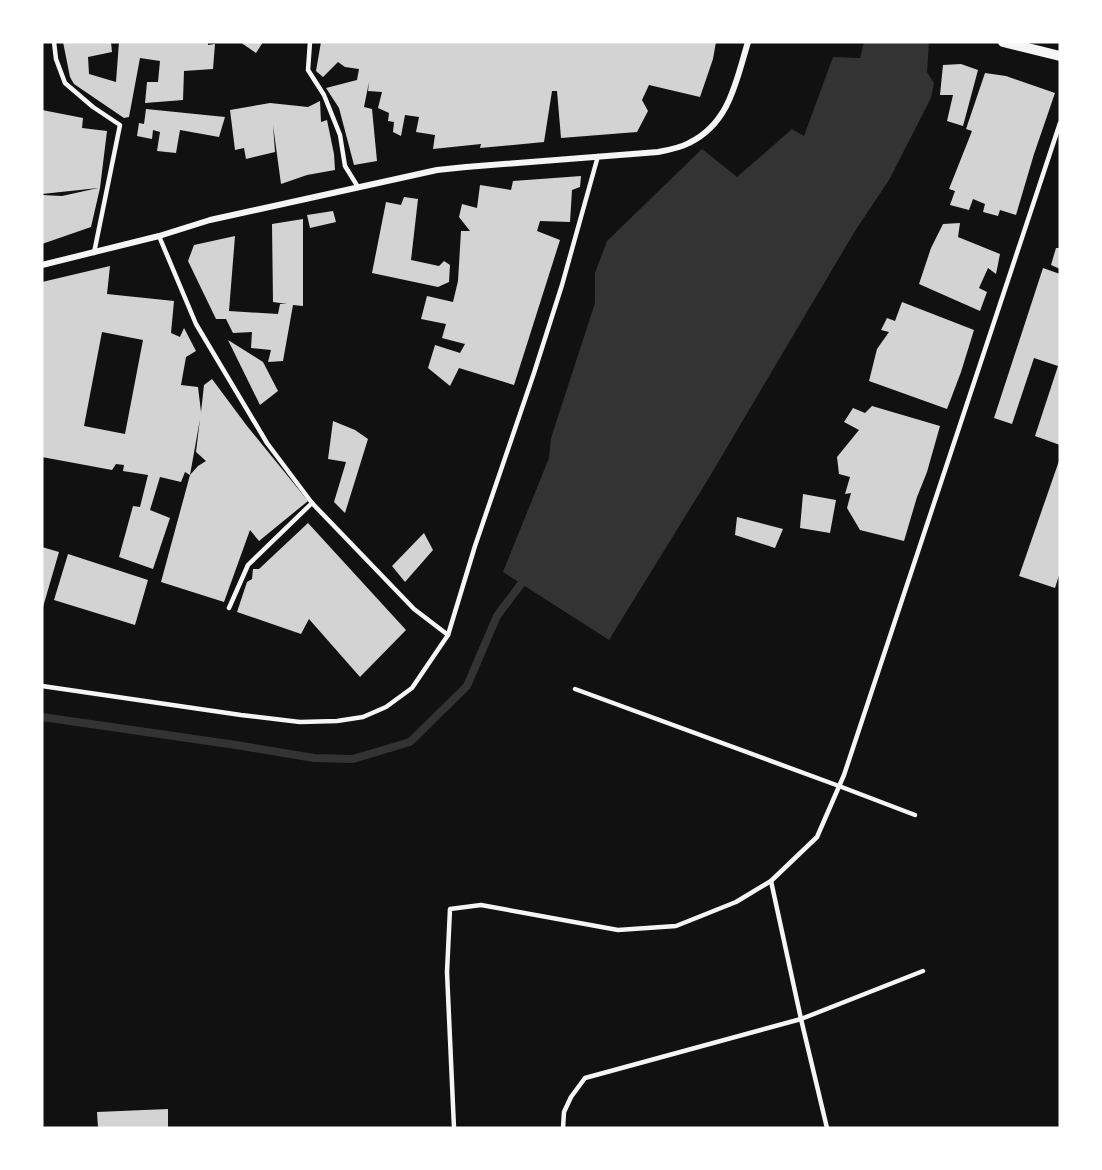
<svg xmlns="http://www.w3.org/2000/svg" width="1102" height="1170" viewBox="0 0 1102 1170" font-family="'Work Sans',sans-serif">
<style>
.water{fill:#333}
.lines{fill:none;stroke-linecap:round;stroke-linejoin:round}
.stream{stroke:#333;stroke-width:8}
.building{fill:#d3d3d3;fill-rule:evenodd}
.service{stroke:#f5f5f5;stroke-width:4.5}
.minor{stroke:#f5f5f5;stroke-width:6}
.tertiary{stroke:#f5f5f5;stroke-width:10}
</style>
<rect width="100%" height="100%" fill="#111"/>
<polygon class="water" points="864,42 929,42 927,72 934,83 931,98 889,180 855,231 707,481 609,640 503,572 549,458 551,438 595,303 595,273 607,241 702,149 737,177 792,129 804,136 833,57 860,58"/>
<g class="lines">
<polyline class="stream" points="42,717 236,745 314,758 353,759 410,742 467,686 497,616 527,576"/>
</g>
<g class="building">
<polygon points="63,42 111,42 112,52 88,57 89,74 116,82 119,42 208,42 208,45 215,44 213,69 184,71 183,100 145,103 147,82 158,82 160,61 140,58 129,117 124,118 74,84 70,77"/>
<polygon points="240,42 263,42 256,53"/>
<polygon points="321,42 716,42 713,59 700,97 649,85 642,100 648,111 637,132 561,138 557,91 552,91 544,142 480,148 481,144 433,149 435,135 416,132 419,117 405,115 401,136 393,132 394,122 388,121 389,113 378,108 382,92 368,91 369,82 364,107 372,109 377,161 354,165 339,108 326,88 357,80 359,69 345,67 338,62 323,77 316,71"/>
<polygon points="961,64 978,70 963,126 947,121 953,95 940,95 943,65"/>
<polygon points="985,73 1006,76 1055,93 1034,154 1016,215 1000,210 998,216 983,212 985,204 973,199 969,210 950,205 955,191 949,189 972,131 966,129"/>
<polygon points="320,101 321,122 327,120 334,154 335,170 307,175 281,184 273,125 275,152 246,159 244,148 235,150 230,110 270,103 308,107"/>
<polygon points="146,109 225,117 219,137 180,130 176,153 157,151 160,132 153,130 152,139 137,136 139,123 144,124"/>
<polygon points="42,110 83,118 82,128 107,131 100,188 91,227 42,244 42,195 62,196 98,188 42,194"/>
<polygon points="581,176 580,187 572,190 570,222 540,221 537,231 560,240 514,385 459,368 450,386 428,368 435,345 460,353 465,344 442,338 446,324 421,319 427,296 453,302 458,281 461,231 470,231 459,217 462,204 477,208 480,185 511,190 513,181"/>
<polygon points="404,197 418,199 411,260 439,266 444,261 450,265 449,282 438,287 372,273 386,202 401,205"/>
<polygon points="333,211 336,222 310,228 307,215"/>
<polygon points="303,219 303,306 293,305 283,361 268,362 271,350 251,348 252,332 233,333 226,319 216,319 188,261 194,245 235,236 229,311 278,314 280,304 287,304 273,302 272,224"/>
<polygon points="960,223 958,237 1000,254 996,274 988,268 979,288 987,292 980,311 919,284 931,248 943,224"/>
<polygon points="1056,248 1060,248 1060,269 1051,265"/>
<path d="M 110,266 L 107,294 L 174,301 L 171,333 L 180,337 L 184,328 L 196,351 L 186,357 L 181,385 L 198,387 L 201,412 L 204,385 L 212,379 L 247,426 L 308,501 L 259,541 L 250,530 L 224,602 L 161,582 L 190,475 L 198,466 L 206,461 L 196,452 L 200,419 L 190,475 L 185,472 L 181,482 L 160,477 L 150,510 L 170,518 L 153,569 L 119,557 L 133,506 L 140,507 L 148,475 L 123,471 L 124,465 L 116,464 L 112,470 L 42,457 L 42,282 ZM 102,332 L 143,340 L 125,434 L 84,426 Z"/>
<polygon points="1043,268 1060,274 1060,445 1035,436 1058,366 1034,358 1012,424 994,418"/>
<polygon points="902,302 974,330 961,372 947,409 869,381 877,349 889,332 881,330 887,318 895,321"/>
<polygon points="228,340 263,362 278,391 260,405"/>
<polygon points="872,406 940,426 927,472 917,497 904,541 860,530 847,508 851,493 845,494 850,477 839,474 837,457 859,430 844,422 853,408 865,413"/>
<polygon points="333,421 355,430 368,439 345,513 334,502 346,462 328,459"/>
<polygon points="1060,458 1060,572 1055,588 1019,576"/>
<polygon points="803,494 836,500 830,533 800,528"/>
<polygon points="737,517 783,529 775,548 735,535"/>
<polygon points="308,523 406,630 360,677 309,619 301,634 237,612 247,582 252,579 253,569 259,569"/>
<polygon points="424,533 433,550 405,582 392,566"/>
<polygon points="42,547 59,552 43,607 42,607"/>
<polygon points="68,554 148,580 135,625 54,600"/>
<polygon points="168,1109 168,1128 98,1128 97,1112"/>
</g>
<g class="lines">
<g class="service">
<polyline points="54,42 56,59 65,83 93,107 120,125 94,253"/>
<polyline points="310,42 308,70 324,95 340,135 345,166 358,187"/>
<polyline points="159,236 196,324 267,443 312,503 414,609 448,635 475,546 534,373 562,285 598,156"/>
<polyline points="229,608 248,565 312,503"/>
<polyline points="42,686 241,715 300,722 337,721 363,717 386,707 412,688 448,635"/>
<polyline points="575,689 839,786 915,815"/>
<polyline points="771,881 801,1019 827,1128"/>
<polyline points="454,1128 447,972 450,909 481,905 618,930 676,926 736,902 771,881 817,837 844,775 1060,123"/>
<polyline points="563,1128 564,1112 571,1097 585,1078 801,1019 923,971"/>
</g>
<path class="minor" d="M 42,265 L 159,236 L 210,220 L 437,170 L 466,167 L 658,152 C 669,150 680,148 689,143 C 730,123 736,81 748,42"/>
<polyline class="tertiary" points="1003,42 1060,56"/>
</g>
<rect width="1102" height="1170" fill="none" stroke="#ffffff" stroke-width="87"/>
</svg>
